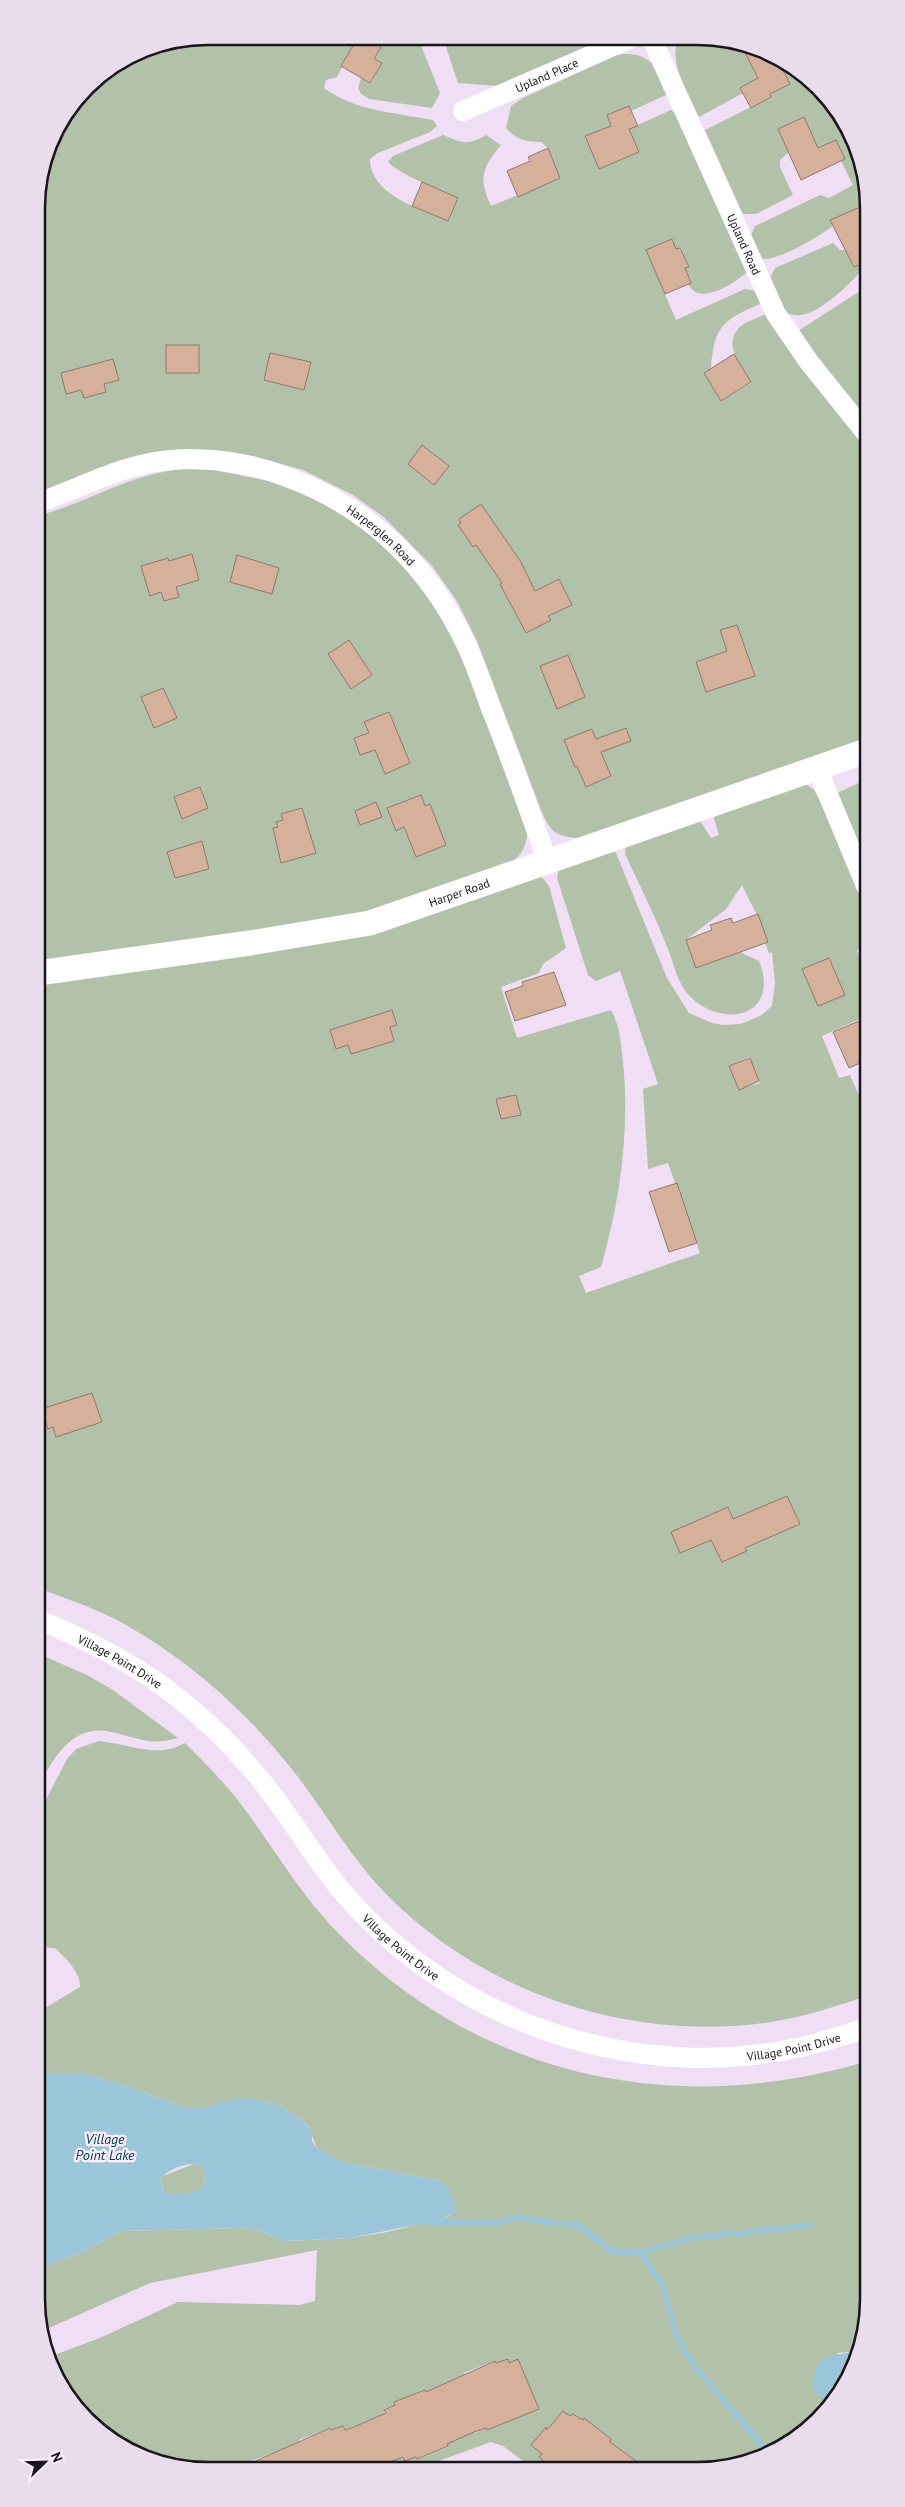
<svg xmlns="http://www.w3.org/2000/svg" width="905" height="2507" viewBox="0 0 905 2507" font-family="'PT Sans',sans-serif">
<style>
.green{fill:#b1c2a9;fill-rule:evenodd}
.water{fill:#9bc6d9;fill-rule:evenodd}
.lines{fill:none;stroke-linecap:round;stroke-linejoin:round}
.stream{stroke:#9bc6d9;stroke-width:5.5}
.building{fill:#d5b09a;stroke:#8f796b}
.minor{stroke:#fff;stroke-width:20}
.major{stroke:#fff;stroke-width:25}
.labels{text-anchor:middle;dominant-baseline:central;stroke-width:5;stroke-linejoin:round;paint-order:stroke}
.street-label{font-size:12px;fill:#1a141b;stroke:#fbedfe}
.water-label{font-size:14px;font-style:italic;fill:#014155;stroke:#fbedfe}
.rim{fill:none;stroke:#1a141b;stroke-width:2.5}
</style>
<rect width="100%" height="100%" fill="#f0def4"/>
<g class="green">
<path d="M 208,36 L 358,37 L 337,77 L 326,80 L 324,88 C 355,111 396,113 433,120 L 437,126 L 430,132 L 378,153 L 370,159 C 370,195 421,209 448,221 L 458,198 C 436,187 405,178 388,162 L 393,156 L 443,135 C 462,143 468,146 486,135 L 501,145 C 482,168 478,178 491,206 L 560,178 L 548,148 L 541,142 C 525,142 517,140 506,128 L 511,106 L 523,98 L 617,55 C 646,50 657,65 667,90 L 666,95 L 631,111 L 629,106 L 607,115 L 611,126 L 585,137 L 599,169 L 639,152 L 629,129 L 671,110 L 679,116 L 747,272 C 735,283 699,307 688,284 C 686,280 686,273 685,268 L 688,266 L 681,248 L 676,249 L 672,239 L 665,294 L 676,320 L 745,289 L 755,291 L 760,304 C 723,320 714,326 711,368 L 704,373 L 721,401 L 751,383 C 743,368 723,346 738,329 C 743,322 758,318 766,314 L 821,393 L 866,446 L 866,738 L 582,839 C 555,835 552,835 541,810 L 477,641 L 457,601 L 432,566 L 385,518 L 353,495 L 303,470 L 253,456 L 185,450 L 152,453 L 37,495 L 37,196 L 54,132 L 95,79 L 143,49 Z"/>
<polygon points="364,37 418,38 440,93 432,108 369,99 361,94 358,88 361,78 371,83 382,63 374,59 381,47"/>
<polygon points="443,38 603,39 603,42 498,86 458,83"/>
<path d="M 680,39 L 731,40 L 751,47 L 744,51 L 758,78 L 741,88 L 743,93 L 699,117 C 691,98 665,58 680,39 Z"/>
<path d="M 776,57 C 817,72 857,132 865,174 C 867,183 865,195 865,205 L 831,220 L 833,226 C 818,237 781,260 762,259 L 751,235 L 755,226 L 820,195 L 829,198 L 853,185 L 841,161 L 845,159 L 778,129 L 789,152 L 780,160 L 780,167 L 793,195 L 756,214 L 743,214 L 705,130 L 771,97 L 770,94 L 790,84 Z"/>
<path d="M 833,243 L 840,250 L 846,250 L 854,267 L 861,264 L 862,270 C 849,285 820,313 801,315 C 796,316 790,314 785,313 L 770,278 L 775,268 Z"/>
<polygon points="866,287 866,419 795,333"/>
<path d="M 182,469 L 214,470 L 284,484 L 348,515 L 397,556 L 449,622 L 528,827 C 527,845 523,854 509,865 L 416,897 L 339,919 L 38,966 L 37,516 C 87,503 130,474 182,469 Z"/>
<path d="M 866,762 L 866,945 L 857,950 L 864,969 L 867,968 L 867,1019 L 862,1018 L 822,1036 L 839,1078 L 850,1075 L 860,1098 L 867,1096 L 868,1996 C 836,2006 804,2017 771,2022 C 631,2043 483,1994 384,1892 C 348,1854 323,1808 291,1768 C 242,1707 182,1654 113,1618 C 89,1606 63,1598 39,1588 L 38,983 L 540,875 L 549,886 L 566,948 L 543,964 L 539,973 L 501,987 L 517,1038 L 611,1010 C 620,1026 621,1043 623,1062 C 630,1131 620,1201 601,1267 L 579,1276 L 586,1293 L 700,1253 L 668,1163 L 648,1169 L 643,1089 L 658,1084 L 620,971 L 596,981 L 588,975 L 557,878 L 559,868 L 611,850 L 616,853 L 667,978 L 689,1013 L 712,1023 L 723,1025 L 741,1024 L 762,1015 L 772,1006 L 775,983 L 772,952 L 769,953 L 765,943 L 768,941 C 761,921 751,904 742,885 L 726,909 L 686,940 L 696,968 L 740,952 L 759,961 C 782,1019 718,1030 687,993 C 676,980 673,960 666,944 C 654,914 639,884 625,854 L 626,846 L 699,819 L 711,838 L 719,835 L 713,815 L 804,783 L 814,790 L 820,801 L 863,781 L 859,764 ZM 749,1057 L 760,1083 L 739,1089 L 729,1066 ZM 516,1095 L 521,1115 L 501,1119 L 497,1099 Z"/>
<path d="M 39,1654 L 87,1675 L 113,1690 L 178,1738 C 146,1747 136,1736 106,1731 C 71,1726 52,1760 39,1786 Z"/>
<path d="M 99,1741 C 129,1744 156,1759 185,1743 C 206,1764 226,1784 243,1807 C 271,1844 295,1885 326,1920 C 467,2075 670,2121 868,2061 L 868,2310 L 859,2351 L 838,2353 L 824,2400 L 830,2407 L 826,2412 L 783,2448 L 731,2467 L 643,2467 L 610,2442 L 611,2439 L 585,2419 L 583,2420 L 573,2414 L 570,2416 L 563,2411 L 538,2442 L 535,2440 L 531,2445 L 542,2454 L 539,2457 L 549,2465 L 548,2467 L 531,2467 L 503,2446 L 491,2442 L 422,2467 L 371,2467 L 354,2426 L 345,2430 L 343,2426 L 331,2430 L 330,2428 L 299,2440 L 300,2443 L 234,2467 L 175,2468 L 132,2453 L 87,2421 L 59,2385 L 49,2357 L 102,2337 L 178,2302 L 300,2305 L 315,2301 L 317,2250 L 150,2283 L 40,2332 L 40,2268 L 81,2253 L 120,2231 L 240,2228 L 255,2229 L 285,2241 L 351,2238 L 387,2232 L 450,2216 L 450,2192 L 441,2181 L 342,2162 L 317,2148 L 309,2128 L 301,2119 L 279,2105 L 263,2101 L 214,2105 L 200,2109 L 180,2106 L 124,2085 L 83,2073 L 39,2073 L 39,2030 L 44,2026 L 41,2016 L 45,2008 L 80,1987 C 81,1972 65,1958 55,1948 L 39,1947 L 39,1813 L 67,1759 L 76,1749 ZM 507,2359 L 509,2363 L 518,2359 L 536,2402 L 518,2417 L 488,2430 L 486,2428 L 475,2433 L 473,2428 L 447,2444 L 448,2447 L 418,2459 L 416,2457 L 405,2461 L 403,2457 L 390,2462 L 387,2456 L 384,2409 L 395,2405 L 394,2402 L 424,2390 L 426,2392 L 465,2376 L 464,2373 L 494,2361 L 496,2363 Z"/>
<path d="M 194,2164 L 201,2166 L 205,2172 L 204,2188 C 193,2196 177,2194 164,2193 L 160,2179 L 163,2176 Z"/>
</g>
<g class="water">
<path d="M 39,2073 L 83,2073 L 124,2085 L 180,2106 L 200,2109 L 232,2099 L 248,2098 L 263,2101 L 279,2105 L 301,2119 L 312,2132 L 312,2141 L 317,2148 L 342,2162 L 441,2181 C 451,2190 455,2200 455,2213 L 439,2220 L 351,2238 L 285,2241 L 255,2229 L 240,2228 L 120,2231 L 81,2253 L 40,2268 ZM 194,2164 L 201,2166 L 205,2172 L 204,2188 L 186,2194 L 164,2193 L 160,2180 C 167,2170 182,2164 194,2164 Z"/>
<path d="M 859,2351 L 856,2364 L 830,2407 L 814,2390 C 810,2354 831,2356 859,2351 Z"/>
</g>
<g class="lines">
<g class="stream">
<polyline points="422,2222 494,2223 520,2217 551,2223 576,2224 613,2252 641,2253 689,2238 718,2236 725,2233 741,2234 747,2232 812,2225"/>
<polyline points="641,2253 663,2287 676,2334 693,2365 769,2453"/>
</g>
</g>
<g class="building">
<polygon points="358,37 364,37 381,47 374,59 382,63 370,83 341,66"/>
<polygon points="740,43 776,57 790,84 770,94 771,97 751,108 740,88 758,78"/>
<polygon points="629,106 638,126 629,129 639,152 599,169 585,136 611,126 607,115"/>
<polygon points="804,117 818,148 836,140 845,159 801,180 778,129"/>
<polygon points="548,148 560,178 518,197 507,171 530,161 528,157"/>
<polygon points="422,182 458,198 448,221 412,206"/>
<polygon points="865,205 866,262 854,267 830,220"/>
<polygon points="672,239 676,249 680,248 689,267 685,268 691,283 665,294 646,250"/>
<rect x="166" y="345" width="33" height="28"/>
<polygon points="270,353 311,362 304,390 264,380"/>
<polygon points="734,354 751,382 721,401 704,373"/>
<polygon points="113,359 119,380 104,384 106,392 84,398 81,390 66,394 61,373"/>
<polygon points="422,445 449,466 434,485 408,464"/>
<polygon points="481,504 521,562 535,591 559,579 572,605 548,616 551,620 526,633 500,584 502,583 476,545 473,547 458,525 461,523 459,519"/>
<polygon points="192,554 199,580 176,587 179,597 164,601 161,592 150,596 141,566 168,558 169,561"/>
<polygon points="237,555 279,568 272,594 230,582"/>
<polygon points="737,625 755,676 706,692 696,662 727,651 720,630"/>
<polygon points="349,640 372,675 351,689 328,654"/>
<polygon points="568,655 585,697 557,709 540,666"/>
<polygon points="163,688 177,718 154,728 141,697"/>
<polygon points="389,712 410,763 385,774 375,750 360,755 354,738 369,733 364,722"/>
<polygon points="626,728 631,741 601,752 611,776 586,787 577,766 575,767 564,740 592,729 596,739"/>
<polygon points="200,787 208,808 182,819 174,797"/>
<polygon points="421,795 425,806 430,804 446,845 416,857 404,827 396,831 387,808"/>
<polygon points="376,802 382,817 360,825 355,811"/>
<polygon points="302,808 316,853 281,863 273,828 278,827 276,822 283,820 281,814"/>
<polygon points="202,841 209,869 175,878 167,852"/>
<polygon points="758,914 768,942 696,968 686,940 712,930 710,925 731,918 733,923"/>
<polygon points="829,958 845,995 818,1006 802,969"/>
<polygon points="554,972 566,1005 515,1021 505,992 523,986 522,982"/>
<polygon points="392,1010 397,1025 390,1027 394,1041 351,1054 348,1045 336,1049 330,1030"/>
<polygon points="859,1021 867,1037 867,1060 849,1068 833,1032"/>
<polygon points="750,1058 759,1081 739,1090 729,1066"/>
<polygon points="516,1095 521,1115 501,1119 496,1099"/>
<polygon points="677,1183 697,1243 669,1252 649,1192"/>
<polygon points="92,1393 102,1422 56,1437 53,1427 48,1429 41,1409"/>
<polygon points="787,1496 800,1524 745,1548 747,1551 722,1562 711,1540 680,1553 671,1532 728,1507 733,1519"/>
<polygon points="508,2359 509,2363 518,2359 539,2409 487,2430 486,2428 474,2432 447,2444 448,2446 417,2459 416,2457 405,2461 403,2457 376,2467 242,2467 330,2428 331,2430 343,2426 345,2430 354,2427 386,2413 384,2410 395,2405 394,2402 425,2390 426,2392 495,2361 496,2363"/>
<polygon points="563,2411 570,2416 573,2414 583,2420 584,2418 611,2439 610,2442 644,2467 551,2467 539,2457 542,2454 531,2445 546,2427 547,2430"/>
</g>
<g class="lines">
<g class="minor">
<path id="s1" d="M 652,39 L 776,314 L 809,362 L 866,433"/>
<path id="s2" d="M 463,111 L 629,39"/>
<path id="s3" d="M 37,503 C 79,489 117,467 162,461 C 205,455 252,463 292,479 C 371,509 430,568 466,644 C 476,665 484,689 492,711 C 512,760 529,810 547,860"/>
<polyline points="817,768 866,886"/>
<path id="s4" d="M 39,1620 C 135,1659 204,1707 268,1789 C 299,1829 323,1873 358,1909 C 469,2027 642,2083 801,2047 C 823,2042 846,2034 868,2028"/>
</g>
<path class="major" id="s5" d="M 38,973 L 250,943 L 370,923 L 866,751"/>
</g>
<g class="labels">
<g class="street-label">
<text stroke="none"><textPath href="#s2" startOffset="91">Upland Place</textPath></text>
<text stroke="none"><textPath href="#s1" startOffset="225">Upland Road</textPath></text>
<text stroke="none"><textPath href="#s3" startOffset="371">Harperglen Road</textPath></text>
<text stroke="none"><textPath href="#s5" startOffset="430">Harper Road</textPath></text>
<text stroke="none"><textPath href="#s4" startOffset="91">Village Point Drive</textPath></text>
<text stroke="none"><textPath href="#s4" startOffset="496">Village Point Drive</textPath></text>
<text stroke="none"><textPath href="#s4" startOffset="916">Village Point Drive</textPath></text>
</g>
<g class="water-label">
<text x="105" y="2139">Village<tspan x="105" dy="16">Point Lake</tspan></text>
</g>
</g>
<path d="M0 0H905V2507H0ZM208 45H697A163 163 0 0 1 860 208V2299A163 163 0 0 1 697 2462H208A163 163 0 0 1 45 2299V208A163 163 0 0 1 208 45Z" fill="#e9dcec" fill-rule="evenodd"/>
<path class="rim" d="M208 45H697A163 163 0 0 1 860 208V2299A163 163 0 0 1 697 2462H208A163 163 0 0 1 45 2299V208A163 163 0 0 1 208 45Z"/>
<g transform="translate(45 2462) rotate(67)" stroke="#fbedfe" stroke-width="4" paint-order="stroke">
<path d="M0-4L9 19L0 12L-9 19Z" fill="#1a141b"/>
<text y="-8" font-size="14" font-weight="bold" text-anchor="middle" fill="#1a141b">N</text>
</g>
</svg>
